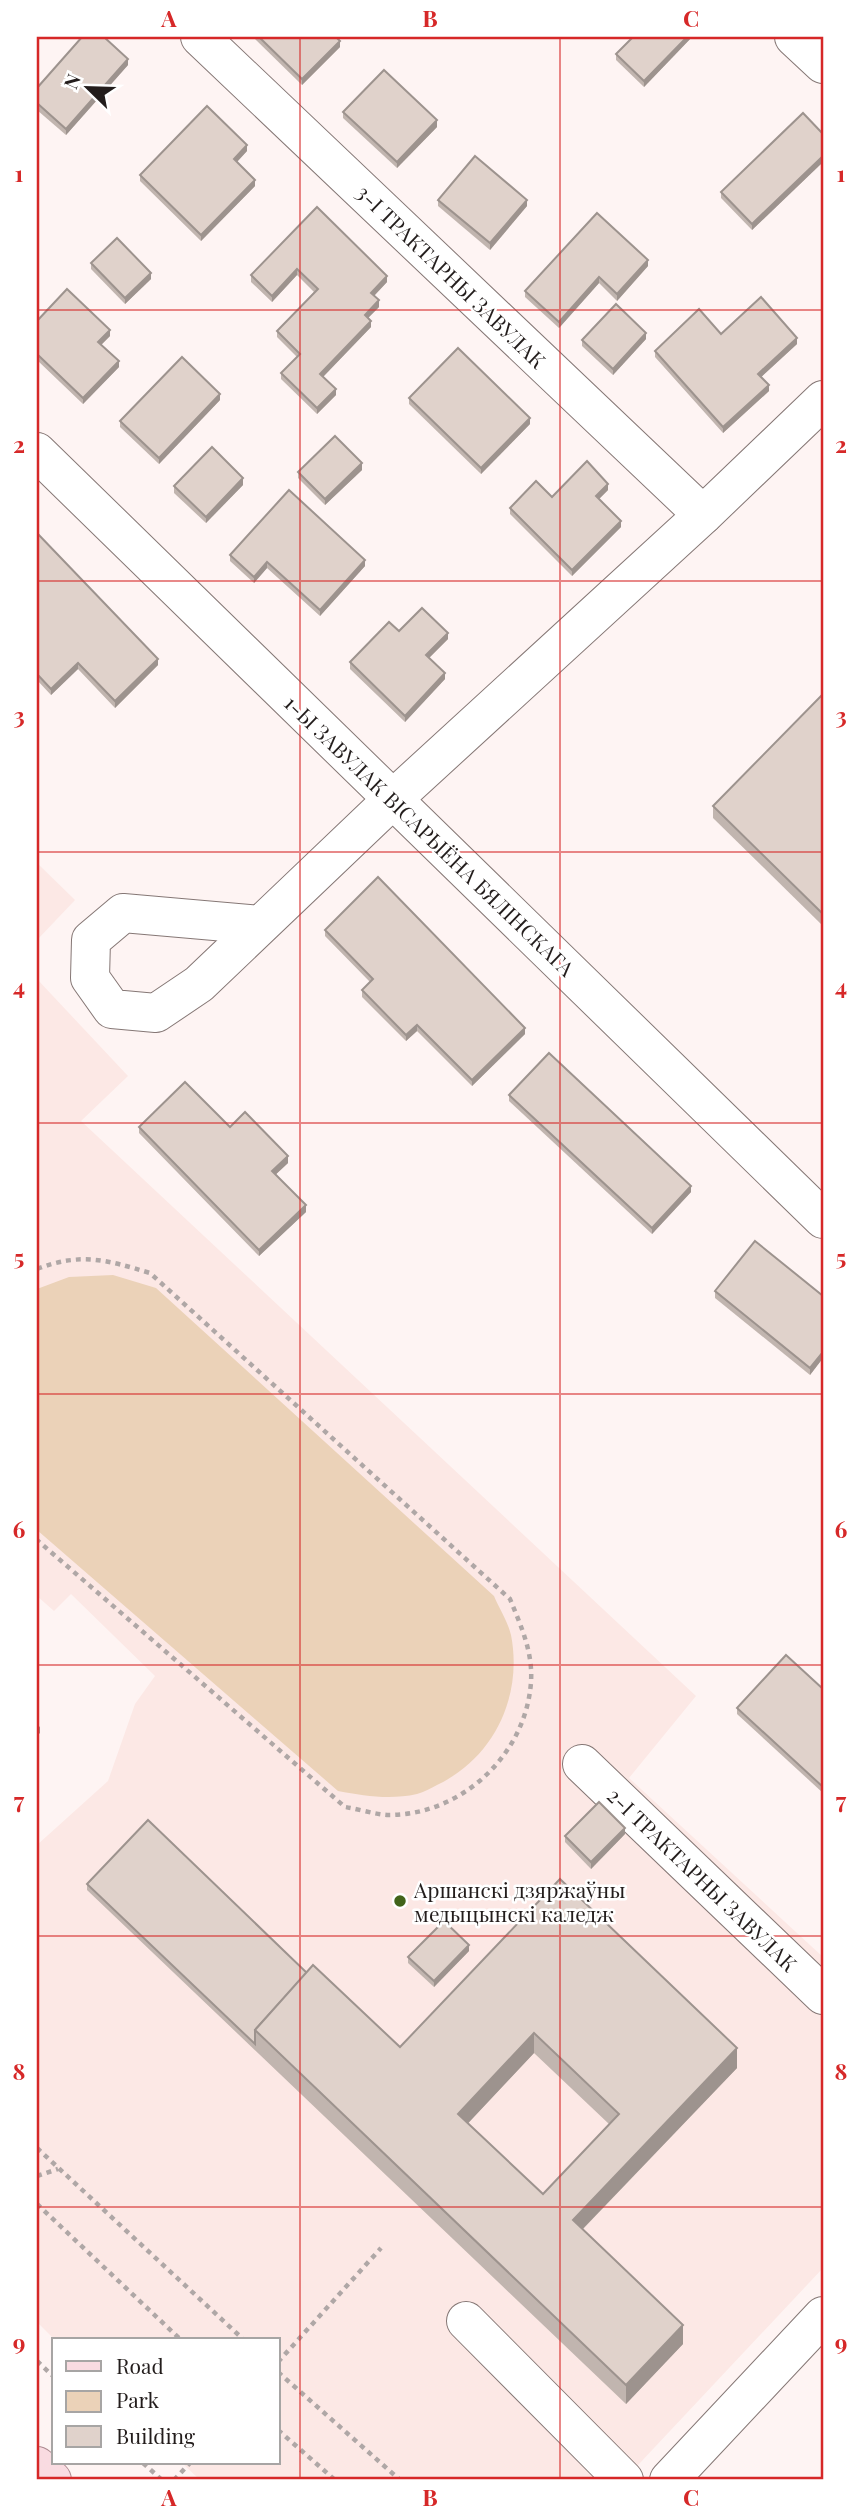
<svg xmlns="http://www.w3.org/2000/svg" width="860" height="2517" viewBox="0 0 860 2517" font-family="'Playfair Display',serif">
<style>
.built{fill:#fce8e5}
.green{fill:#ebd2b8}
.lines{fill:none;stroke-linecap:round;stroke-linejoin:round}
.minor-casing{stroke:#857775;stroke-width:40}
.major-casing{stroke:#ac898f;stroke-width:40}
.path{stroke:#afa7a6;stroke-width:4.5;stroke-dasharray:5 5;stroke-linecap:butt}
.minor{stroke:#fff;stroke-width:38}
.major{stroke:#f9dbe1;stroke-width:38}
.wall{fill:#c1b5af;fill-rule:evenodd}
.shaded-wall{fill:#9d938e}
.building{fill:#e0d2cb;stroke:#9d938e;stroke-width:2;fill-rule:evenodd}
.grid{fill:none;stroke:#d62828;stroke-width:2;stroke-opacity:0.55}
.poi-dot{fill:#41631a;stroke:#fff;stroke-width:2.5}
.labels{text-anchor:middle;dominant-baseline:central;stroke-width:5;stroke-linejoin:round;paint-order:stroke}
.street-label{font-size:21px;fill:#231d1c;stroke:#fff}
.poi-label{font-size:21px;fill:#231d1c;stroke:#fff;text-anchor:start}
.neatline{fill:none;stroke:#d62828;stroke-width:2.5}
.grid-label{font-size:23px;text-anchor:middle;font-weight:bold;fill:#d62828}
</style>
<rect width="100%" height="100%" fill="#fef4f3"/>
<g class="built">
<polygon points="37,863 75,900 37,940"/>
<polygon points="37,979 128,1076 81,1121 696,1696 629,1778 823,1957 823,2268 624,2480 200,2480 182,2463 278,2463 278,2340 55,2340 37,2322 37,1845 108,1781 135,1704 155,1676 71,1594 54,1611 37,1596"/>
</g>
<path class="green" d="M 113,1275 L 156,1288 L 494,1596 C 499,1608 508,1622 511,1635 C 523,1696 494,1758 437,1785 C 431,1788 424,1792 417,1794 C 390,1800 365,1796 338,1791 L 37,1530 L 37,1289 L 69,1277 Z"/>
<g class="lines">
<defs>
<g id="minor">
<polyline points="200,37 703,515"/>
<polyline points="794,37 823,64"/>
<polyline points="37,452 823,1219"/>
<polyline points="260,925 123,913 91,940 90,978 112,1009 156,1013 199,984 393,799 703,515 823,400"/>
<polyline points="582,1764 823,1995"/>
<polyline points="466,2321 624,2480"/>
<polyline points="669,2480 823,2316"/>
</g>
<polyline id="major" points="37,2466 52,2480"/>
</defs>
<use href="#minor" class="minor-casing"/>
<use href="#major" class="major-casing"/>
<g class="path">
<path d="M 37,1269 C 81,1252 107,1260 150,1273 L 510,1599 C 521,1626 533,1652 531,1682 C 526,1755 461,1816 387,1815 C 374,1814 358,1809 345,1807 L 37,1540"/>
<polyline points="37,2148 244,2340"/>
<polyline points="37,2176 58,2169"/>
<polyline points="37,2204 181,2340"/>
<polyline points="37,2361 54,2377"/>
<polyline points="278,2362 381,2248"/>
<polyline points="278,2372 400,2480"/>
<polyline points="278,2430 335,2480"/>
<polyline points="143,2463 162,2480"/>
<polyline points="174,2480 190,2463"/>
</g>
<use href="#minor" class="minor"/>
<use href="#major" class="major"/>
</g>
<g class="wall">
<polygon points="255,37 336,37 340,47 302,85 255,39"/>
<polygon points="692,37 644,87 616,60 616,54"/>
<polygon points="128,65 66,135 37,110 37,88"/>
<polygon points="343,112 437,127 397,168 343,118"/>
<polygon points="823,134 823,162 752,230 721,198 721,192"/>
<polygon points="247,151 237,162 255,186 201,241 140,181 140,175"/>
<polygon points="438,200 527,206 490,250 438,206"/>
<polygon points="317,207 387,282 374,296 379,307 368,318 371,327 323,377 336,395 317,414 281,379 281,373 297,357 277,337 277,331 314,292 297,275 272,302 251,282 251,275"/>
<polygon points="91,263 151,279 125,304 91,269"/>
<polygon points="648,266 617,301 599,283 559,328 525,297 525,291"/>
<polygon points="37,321 110,336 101,345 119,367 83,404 37,360"/>
<polygon points="721,334 797,344 761,377 769,391 723,433 655,357 655,351"/>
<polygon points="646,339 613,375 582,346 582,340"/>
<polygon points="409,398 530,424 481,474 409,404"/>
<polygon points="220,400 159,464 120,427 120,421"/>
<polygon points="362,470 325,505 298,478 298,472"/>
<polygon points="243,485 206,523 174,493 174,486"/>
<polygon points="608,490 599,499 621,527 572,576 510,514 510,508 552,497"/>
<polygon points="37,533 158,665 115,708 78,669 51,695 37,680"/>
<polygon points="230,555 365,566 320,616 267,568 254,583 230,561"/>
<polygon points="399,631 448,639 429,658 445,679 405,722 350,669 350,662"/>
<polygon points="823,694 823,926 713,818 713,806"/>
<polygon points="325,930 525,1034 472,1086 417,1031 406,1041 362,997 362,990 370,982 325,936"/>
<polygon points="509,1095 691,1192 652,1234 509,1101"/>
<polygon points="139,1127 230,1127 288,1163 275,1175 306,1212 259,1256 139,1133"/>
<polygon points="715,1291 823,1296 823,1358 810,1375 715,1298"/>
<polygon points="823,1689 823,1793 737,1714 737,1708"/>
<polygon points="625,1834 591,1869 565,1842 565,1836"/>
<path d="M 560,1879 L 737,2068 L 583,2229 L 683,2344 L 626,2404 L 87,1890 L 87,1884 L 307,1973 L 400,2047 ZM 534,2053 L 609,2124 L 543,2194 L 468,2123 Z"/>
<polygon points="469,1951 434,1987 408,1963 408,1957"/>
</g>
<g class="shaded-wall">
<polygon points="687,37 692,37 644,87 644,81"/>
<polygon points="340,41 340,47 302,85 302,79"/>
<polygon points="128,59 128,65 66,135 66,129"/>
<polygon points="437,120 437,127 397,168 397,162"/>
<polygon points="247,145 247,151 234,165 234,159"/>
<polygon points="823,156 823,162 752,230 752,224"/>
<polygon points="255,180 255,186 201,241 201,235"/>
<polygon points="527,200 527,206 490,250 490,243"/>
<polygon points="648,260 648,266 617,301 617,294"/>
<polygon points="297,269 297,275 272,302 272,296"/>
<polygon points="151,273 151,279 125,304 125,298"/>
<polygon points="387,276 387,282 371,299 371,293"/>
<polygon points="599,277 599,283 559,328 559,322"/>
<polygon points="379,300 379,307 365,321 365,315"/>
<polygon points="371,321 371,327 320,380 320,374"/>
<polygon points="110,330 110,336 98,348 98,342"/>
<polygon points="646,333 646,339 613,375 613,369"/>
<polygon points="797,338 797,344 758,380 758,374"/>
<polygon points="119,361 119,367 83,404 83,398"/>
<polygon points="769,385 769,391 723,433 723,427"/>
<polygon points="336,389 336,395 317,414 317,408"/>
<polygon points="220,394 220,400 159,464 159,458"/>
<polygon points="530,418 530,424 481,474 481,468"/>
<polygon points="362,463 362,470 325,505 325,499"/>
<polygon points="243,478 243,485 206,523 206,517"/>
<polygon points="608,484 608,490 596,502 596,496"/>
<polygon points="621,521 621,527 572,576 572,570"/>
<polygon points="365,560 365,566 320,616 320,610"/>
<polygon points="267,562 267,568 254,583 254,577"/>
<polygon points="448,633 448,639 426,661 426,655"/>
<polygon points="158,659 158,665 115,708 115,701"/>
<polygon points="78,663 78,669 51,695 51,689"/>
<polygon points="445,673 445,679 405,722 405,716"/>
<polygon points="417,1025 417,1031 406,1041 406,1035"/>
<polygon points="525,1028 525,1034 472,1086 472,1080"/>
<polygon points="288,1156 288,1163 272,1178 272,1171"/>
<polygon points="691,1186 691,1192 652,1234 652,1228"/>
<polygon points="306,1205 306,1212 259,1256 259,1250"/>
<polygon points="823,1352 823,1358 810,1375 810,1368"/>
<polygon points="40,1726 40,1733 37,1736 37,1730"/>
<polygon points="625,1828 625,1834 591,1869 591,1862"/>
<polygon points="469,1945 469,1951 434,1987 434,1981"/>
<polygon points="534,2033 534,2053 458,2134 458,2114"/>
<polygon points="737,2048 737,2068 573,2239 573,2220"/>
<polygon points="683,2325 683,2344 626,2404 626,2385"/>
</g>
<g class="building">
<polygon points="82,37 104,37 128,59 66,129 37,103 37,88"/>
<polygon points="259,37 336,37 340,41 302,79"/>
<polygon points="633,37 687,37 644,81 616,54"/>
<polygon points="384,70 437,120 397,162 343,112"/>
<polygon points="207,106 247,145 234,159 255,180 201,235 140,175"/>
<polygon points="803,113 823,134 823,156 752,224 721,192"/>
<polygon points="475,156 527,200 490,243 438,200"/>
<polygon points="317,207 387,276 371,293 379,300 365,315 371,321 320,374 336,389 317,408 281,373 300,354 277,331 318,289 297,269 272,296 251,275"/>
<polygon points="597,213 648,260 617,294 599,277 559,322 525,291"/>
<polygon points="117,238 151,273 125,298 91,263"/>
<polygon points="67,289 110,330 98,342 119,361 83,398 37,354 37,321"/>
<polygon points="761,297 797,338 758,374 769,385 723,427 655,351 699,309 721,334"/>
<polygon points="616,304 646,333 613,369 582,340"/>
<polygon points="458,348 530,418 481,468 409,398"/>
<polygon points="182,357 220,394 159,458 120,421"/>
<polygon points="335,436 362,463 325,499 298,472"/>
<polygon points="212,447 243,478 206,517 174,486"/>
<polygon points="587,461 608,484 596,496 621,521 572,570 510,508 536,481 552,497"/>
<polygon points="289,490 365,560 320,610 267,562 254,577 230,555"/>
<polygon points="37,533 158,659 115,701 78,663 51,689 37,674"/>
<polygon points="422,608 448,633 426,655 445,673 405,716 350,662 389,622 399,631"/>
<polygon points="823,694 823,914 713,806"/>
<polygon points="378,877 525,1028 472,1080 417,1025 406,1035 362,990 373,979 325,930"/>
<polygon points="549,1053 691,1186 652,1228 509,1095"/>
<polygon points="185,1082 230,1127 245,1112 288,1156 272,1171 306,1205 259,1250 139,1127"/>
<polygon points="755,1241 823,1296 823,1352 810,1368 715,1291"/>
<polygon points="786,1655 823,1689 823,1787 737,1708"/>
<polygon points="599,1802 625,1828 591,1862 565,1836"/>
<polygon points="148,1820 307,1973 255,2030 255,2044 87,1884"/>
<path d="M 560,1879 L 737,2048 L 573,2220 L 683,2325 L 626,2385 L 255,2030 L 313,1965 L 400,2047 ZM 534,2033 L 619,2114 L 543,2194 L 458,2114 Z"/>
<polygon points="444,1921 469,1945 434,1981 408,1957"/>
</g>
<path class="grid" d="M 300,37 L 300,2480M 560,37 L 560,2480M 37,310 L 823,310M 37,581 L 823,581M 37,852 L 823,852M 37,1123 L 823,1123M 37,1394 L 823,1394M 37,1665 L 823,1665M 37,1936 L 823,1936M 37,2207 L 823,2207"/>
<circle class="poi-dot" cx="400" cy="1901" r="7"/>
<g class="labels">
<g class="street-label">
<text transform="translate(452 276) rotate(44)">3-І ТРАКТАРНЫ ЗАВУЛАК</text>
<text transform="translate(430 835) rotate(44)">1-Ы ЗАВУЛАК ВІСАРЫЁНА БЯЛІНСКАГА</text>
<text transform="translate(703 1879) rotate(44)">2-І ТРАКТАРНЫ ЗАВУЛАК</text>
</g>
<g class="poi-label">
<text x="414" y="1889">Аршанскі дзяржаўны<tspan x="414" dy="24">медыцынскі каледж</tspan></text>
</g>
</g>
<rect width="860" height="2517" fill="none" stroke="#ffffff" stroke-width="77"/>
<rect x="52" y="2338" width="228" height="126" fill="#ffffff" stroke="#a7a5a4" stroke-width="2"/>
<rect x="66" y="2361" width="35" height="10" fill="#f9dbe1" stroke="#a7a5a4" stroke-width="2"/>
<text x="116" y="2374" font-size="21" fill="#231d1c">Road</text>
<rect x="66" y="2391" width="35" height="21" fill="#ebd2b8" stroke="#a7a5a4" stroke-width="2"/>
<text x="116" y="2408" font-size="21" fill="#231d1c">Park</text>
<rect x="66" y="2426" width="35" height="21" fill="#e0d2cb" stroke="#a7a5a4" stroke-width="2"/>
<text x="116" y="2444" font-size="21" fill="#231d1c">Building</text>
<g transform="translate(88 88) rotate(293)" stroke="#ffffff" stroke-width="5" paint-order="stroke">
<path d="M0-5L12 26L0 18L-12 26Z" fill="#231d1c"/>
<text y="-10" font-size="19" font-weight="bold" text-anchor="middle" fill="#231d1c">N</text>
</g>
<rect x="38" y="38" width="784" height="2440" class="neatline"/>
<g class="grid-label">
<text x="169" y="27">A</text>
<text x="430" y="27">B</text>
<text x="691" y="27">C</text>
<text x="19" y="182">1</text>
<text x="841" y="182">1</text>
<text x="19" y="453">2</text>
<text x="841" y="453">2</text>
<text x="19" y="724">3</text>
<text x="841" y="724">3</text>
<text x="19" y="995">4</text>
<text x="841" y="995">4</text>
<text x="19" y="1266">5</text>
<text x="841" y="1266">5</text>
<text x="19" y="1538">6</text>
<text x="841" y="1538">6</text>
<text x="19" y="1809">7</text>
<text x="841" y="1809">7</text>
<text x="19" y="2080">8</text>
<text x="841" y="2080">8</text>
<text x="19" y="2351">9</text>
<text x="841" y="2351">9</text>
<text x="169" y="2506">A</text>
<text x="430" y="2506">B</text>
<text x="691" y="2506">C</text>
</g>
</svg>
